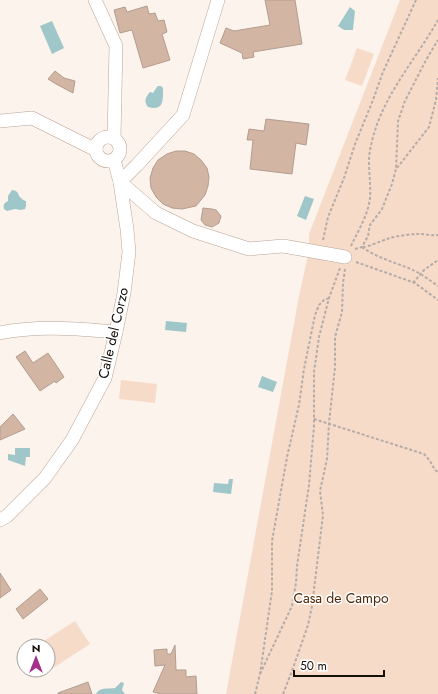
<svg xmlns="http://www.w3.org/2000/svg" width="438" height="694" viewBox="0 0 438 694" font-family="Jost,sans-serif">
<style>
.green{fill:#f7dbc9}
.water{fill:#9fc6c8}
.building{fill:#d2b5a3;stroke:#b39d8f}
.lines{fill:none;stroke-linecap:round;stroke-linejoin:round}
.minor-casing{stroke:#baa495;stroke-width:14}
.path{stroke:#b5aca7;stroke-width:2;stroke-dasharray:3 2;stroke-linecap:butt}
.minor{stroke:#fff;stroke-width:13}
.labels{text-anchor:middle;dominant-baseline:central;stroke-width:3;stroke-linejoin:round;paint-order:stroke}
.street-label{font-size:14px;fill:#160e09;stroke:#fff}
.park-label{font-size:14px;fill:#4e2707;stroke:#fff}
</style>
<rect width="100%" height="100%" fill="#fcf3ed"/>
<g class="green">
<polygon points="400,0 438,0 438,694 226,694 299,296 309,251 309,234"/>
<polygon points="357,48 374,54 362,86 345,80"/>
<polygon points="121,380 157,384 155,403 119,399"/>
<polygon points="75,621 90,644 44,674 42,670 48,670 48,646 36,646"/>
</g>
<g class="water">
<polygon points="350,7 355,11 353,30 344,30 338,26"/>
<polygon points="52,21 64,48 52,54 40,26"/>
<path d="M 158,86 L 161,86 L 163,88 C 163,101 164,111 148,107 C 143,101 146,97 150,92 L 153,93 L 157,87 Z"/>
<path d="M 12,190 C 20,191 17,195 21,198 C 22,199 25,201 26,201 L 26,206 L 25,209 L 21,210 L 15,209 L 7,211 L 4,209 C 3,205 4,203 8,201 L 8,196 Z"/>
<polygon points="305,196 314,199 306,220 297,216"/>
<polygon points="166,321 187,323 186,332 165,330"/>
<polygon points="262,376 277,382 273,392 258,387"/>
<polygon points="15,448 30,448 30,457 26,457 25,466 8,460 8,454 15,455"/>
<polygon points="229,479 233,479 231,494 213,492 214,483 228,484"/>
<path d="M 121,682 L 124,683 L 122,690 L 125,694 L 96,694 C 99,687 108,689 115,688 Z"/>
</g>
<g class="building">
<polygon points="265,0 295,0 302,44 253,52 254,57 243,59 242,53 220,43 226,28 234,31 270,25"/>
<polygon points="147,6 149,14 155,13 158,21 164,20 167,32 162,34 170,60 143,68 132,30 120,33 114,10 125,7 127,12"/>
<polygon points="55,71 64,78 75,81 73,93 56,84 48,79"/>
<polygon points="266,119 309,124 306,145 296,143 292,174 250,169 253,140 247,140 249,129 264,131"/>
<polygon points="176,151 185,151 194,154 201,160 207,168 209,177 208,186 205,195 196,206 182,209 172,208 163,204 156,197 151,188 150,178 153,168 158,160 167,154"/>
<polygon points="203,208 212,209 216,210 221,216 219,223 212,227 205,225 201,220"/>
<polygon points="25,351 33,363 48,353 64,377 56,383 55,381 40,391 16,357"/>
<polygon points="13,414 25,429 0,440 0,427"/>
<polygon points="0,573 11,590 0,598"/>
<polygon points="40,589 48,599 23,619 16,609"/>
<polygon points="175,645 176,670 186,670 186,677 196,676 197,694 161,694 153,692 165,665 155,666 154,650 167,649 167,654 171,654"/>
<polygon points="88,682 92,694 58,694 58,693"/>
</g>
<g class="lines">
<defs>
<g id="minor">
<polyline points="95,0 116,46 114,138"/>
<polyline points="218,0 183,115 137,165 120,182 156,213 193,231 249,249 283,246 345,257"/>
<polyline points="0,121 32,118 96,150"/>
<circle cx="108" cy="149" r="12"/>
<path d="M 0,333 C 38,325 78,329 116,332"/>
<polyline points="0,520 7,516 45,478 72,440 105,378 116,332 124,293 129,252 127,229 120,182 114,160"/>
</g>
</defs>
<use href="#minor" class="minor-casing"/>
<g class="path">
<polyline points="397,168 429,127 436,100 438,78"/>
<polyline points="323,240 328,217 344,178 355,144 373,100 383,72 416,0"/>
<path d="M 351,246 C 358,231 368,215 370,198 C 371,186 369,174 369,161 C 369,153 371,145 373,137 C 385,93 416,59 438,20"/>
<path d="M 362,247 C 378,259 399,263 417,272 C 424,276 431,281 438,286"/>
<path d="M 363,247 C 368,247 381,241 387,239 C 397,236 409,234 419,234 C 425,234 432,236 438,235"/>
<polyline points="355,249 362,247 368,236 370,225 382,209 392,184 396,169 398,121 405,101 426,60 438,40"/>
<polyline points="356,262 415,283 438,300"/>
<polyline points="413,283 424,270 438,260"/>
<polyline points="314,419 424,454 430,461 435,470 438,472"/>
<polyline points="260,674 292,606 296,583 297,566 309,485 314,426 314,372 319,337 329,298 340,268"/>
<polyline points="255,694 260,674 272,591 272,541 287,457 299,405 304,369 315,315 319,305 324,300 329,298"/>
<polyline points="283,694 292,671 308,625 312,606 323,515 320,491 327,459 329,423 335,367 335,337 342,312 343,283 345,269"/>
</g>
<use href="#minor" class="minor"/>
</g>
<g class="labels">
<g class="street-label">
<text transform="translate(113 333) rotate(-77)">Calle del Corzo</text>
</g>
<g class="park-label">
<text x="341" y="598">Casa de Campo</text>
</g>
</g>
<g transform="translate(36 658)"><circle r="19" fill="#ffffff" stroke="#a29f9d"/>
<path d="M0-3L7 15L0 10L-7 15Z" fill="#a4318b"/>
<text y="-6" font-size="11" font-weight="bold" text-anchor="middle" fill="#160e09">N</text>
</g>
<path d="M294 670v6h90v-6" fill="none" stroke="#160e09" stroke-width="2"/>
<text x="300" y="670" font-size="12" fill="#160e09" stroke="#ffffff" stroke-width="3" paint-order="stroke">50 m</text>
</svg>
